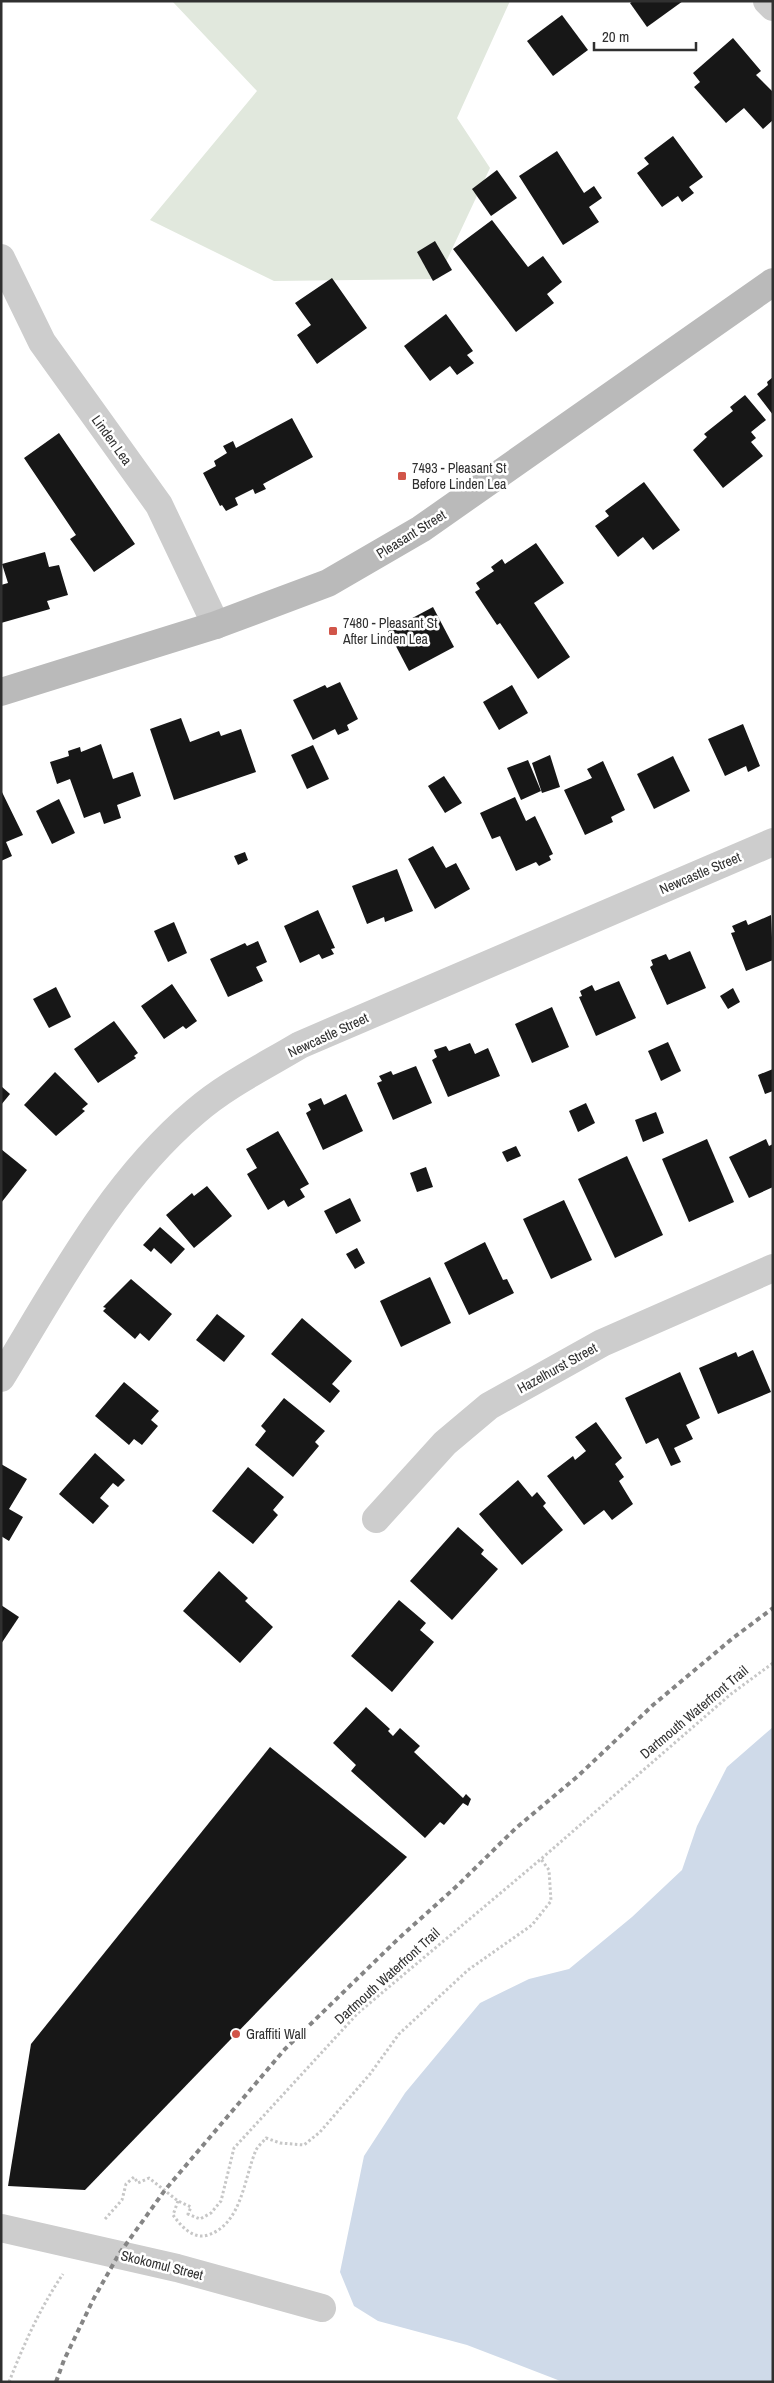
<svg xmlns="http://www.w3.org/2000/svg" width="774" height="2383" viewBox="0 0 774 2383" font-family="'Archivo Narrow',sans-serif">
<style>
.green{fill:#e1e8dd}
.water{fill:#cfdae9}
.building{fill:#171717}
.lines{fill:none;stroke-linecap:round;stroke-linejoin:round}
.path{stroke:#c7c7c7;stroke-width:3;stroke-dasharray:2.5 2.5;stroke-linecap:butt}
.street{stroke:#cdcdcd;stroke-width:28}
.secondary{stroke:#bababa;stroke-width:28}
.rail{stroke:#858585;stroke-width:4;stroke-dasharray:5 4;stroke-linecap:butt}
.poi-dot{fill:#d15549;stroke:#fff;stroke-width:2}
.labels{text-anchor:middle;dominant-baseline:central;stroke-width:5;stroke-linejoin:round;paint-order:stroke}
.street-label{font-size:14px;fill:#303030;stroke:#fff}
.poi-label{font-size:14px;fill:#303030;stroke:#fff;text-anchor:start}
</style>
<rect width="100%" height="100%" fill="#fff"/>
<polygon class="green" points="169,1 510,1 457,118 490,168 438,279 274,281 150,220 257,91 173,2"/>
<polygon class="water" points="773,1727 773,2382 563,2382 467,2345 378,2321 354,2306 340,2272 364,2156 405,2093 480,2003 529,1979 569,1969 632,1917 682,1870 697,1826 727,1767"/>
<g class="building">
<polygon points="633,1 683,1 647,27 630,3"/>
<polygon points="562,15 588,50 553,76 527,41"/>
<polygon points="733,38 761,71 756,75 773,92 773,120 763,129 744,108 726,123 694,87 700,82 693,73"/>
<polygon points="673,136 703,177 689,187 694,193 682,202 678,196 662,207 637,173 649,164 644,158"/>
<polygon points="557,151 584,193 594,186 602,198 589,207 599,222 563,245 519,176"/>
<polygon points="497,170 517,198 491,216 472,189"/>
<polygon points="492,220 528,267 543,256 562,282 547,294 554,303 516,332 453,249"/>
<polygon points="435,241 452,270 433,281 417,252"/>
<polygon points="332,278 367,328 317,364 297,335 311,325 295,303"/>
<polygon points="446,314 473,351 467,355 474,363 457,375 450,366 430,381 404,346"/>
<polygon points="773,377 773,415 757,394 768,385 767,382"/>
<polygon points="745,395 766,420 751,432 756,438 751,442 763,456 723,488 693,450 707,437 704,434 733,411 730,407"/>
<polygon points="292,418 313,457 263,484 266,489 255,494 253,489 235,498 238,505 226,511 222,505 220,506 203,473 216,466 214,461 227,453 223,446 233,441 236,448"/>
<polygon points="59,433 135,544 94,572 70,539 76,535 24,458"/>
<polygon points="644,482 680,530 653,550 643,537 618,557 595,526 609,516 605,511"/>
<polygon points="536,543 564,583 534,603 570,657 538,679 500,623 497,625 475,592 480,589 476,583 494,571 491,567 502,559 505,564"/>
<polygon points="45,552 49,567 59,565 68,595 47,601 50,609 1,623 1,585 8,583 2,564"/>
<polygon points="433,607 454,647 409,671 388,631"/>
<polygon points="340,682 358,719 347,725 349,730 338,735 335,729 313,740 293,700 325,685 327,688"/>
<polygon points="512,685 528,713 499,730 483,702"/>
<polygon points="181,718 190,742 219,731 221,736 241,729 256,772 174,800 150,729"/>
<polygon points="743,724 760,766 748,772 746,766 725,776 708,739"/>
<polygon points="101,744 113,779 133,772 141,796 117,805 121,818 104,824 100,812 84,818 70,779 57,784 50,762 69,756 68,751 80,747 81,752"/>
<polygon points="313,745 329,779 307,789 291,755"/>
<polygon points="550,755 560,787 542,793 532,763"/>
<polygon points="673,756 690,791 654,809 637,774"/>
<polygon points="528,760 541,791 521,800 507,768"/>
<polygon points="603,761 625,810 611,817 613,822 585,835 564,790 592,778 587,769"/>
<polygon points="444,776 462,803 445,813 428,786"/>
<polygon points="1,790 23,835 6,842 12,856 1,861"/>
<polygon points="515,797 526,821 535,816 553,854 549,856 551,860 539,866 536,862 516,871 500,836 492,839 480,813"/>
<polygon points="59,799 75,833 52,844 36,811"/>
<polygon points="433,846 446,868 456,863 470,889 435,909 408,859"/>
<polygon points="245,852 248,860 238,865 234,856"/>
<polygon points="397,869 413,911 385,922 384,917 367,924 352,886"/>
<polygon points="318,910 335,948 331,949 334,954 322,959 319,954 300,963 284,926"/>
<polygon points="771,915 773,960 746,971 731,933 735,932 732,926 746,920 748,925"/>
<polygon points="174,922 187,953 168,962 154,931"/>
<polygon points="258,941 267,962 256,967 263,981 228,997 210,959 245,943 247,946"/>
<polygon points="690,951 706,988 667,1005 650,967 653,965 651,960 666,954 669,960"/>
<polygon points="619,981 636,1018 596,1036 579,997 582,996 580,991 592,985 595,991"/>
<polygon points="172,984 197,1021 186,1029 183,1026 164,1039 141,1006"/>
<polygon points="56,987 71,1017 49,1028 33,999"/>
<polygon points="733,988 740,1002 728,1009 720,996"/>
<polygon points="552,1007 569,1047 532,1063 515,1024"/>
<polygon points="114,1021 138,1053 134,1056 136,1058 98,1083 74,1049"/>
<polygon points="668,1042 681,1071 661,1081 648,1051"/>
<polygon points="470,1043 475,1054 488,1048 500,1076 448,1097 432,1060 437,1057 434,1050 446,1046 449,1051"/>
<polygon points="416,1066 432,1103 393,1120 377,1083 382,1081 379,1076 391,1071 393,1075"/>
<polygon points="773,1069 773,1091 765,1094 758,1075"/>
<polygon points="55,1072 88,1104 82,1109 85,1111 56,1136 24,1105"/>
<polygon points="1,1086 10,1094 1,1105"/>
<polygon points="346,1094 363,1131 323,1150 306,1113 311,1110 308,1104 321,1098 324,1105"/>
<polygon points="586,1103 595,1123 578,1132 569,1111"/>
<polygon points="656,1112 664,1133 643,1142 635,1120"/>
<polygon points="278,1131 309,1184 300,1189 305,1197 288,1207 284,1200 268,1210 247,1174 257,1168 246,1149"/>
<polygon points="707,1139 734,1202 689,1222 662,1159"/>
<polygon points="766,1139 769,1146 773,1144 773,1187 749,1198 729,1157"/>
<polygon points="516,1146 521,1156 507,1162 502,1152"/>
<polygon points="1,1149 27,1170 1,1203"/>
<polygon points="627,1156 663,1235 615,1258 578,1179"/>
<polygon points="426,1167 433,1187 417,1192 410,1173"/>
<polygon points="207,1186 232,1216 194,1248 166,1215 192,1193 194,1196"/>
<polygon points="350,1198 361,1221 336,1234 324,1211"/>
<polygon points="564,1200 592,1260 551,1279 523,1219"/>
<polygon points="160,1227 185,1249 171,1264 154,1248 151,1252 143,1245"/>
<polygon points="485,1242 503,1280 507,1279 514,1293 469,1315 444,1263"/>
<polygon points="357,1248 365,1263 355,1269 346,1254"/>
<polygon points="430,1277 451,1323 401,1347 380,1301"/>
<polygon points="131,1279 172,1314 149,1341 140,1333 135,1339 103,1311 106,1308 103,1307"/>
<polygon points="217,1314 245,1336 224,1362 196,1340"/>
<polygon points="302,1318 352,1361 332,1384 340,1391 330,1403 271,1354"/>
<polygon points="753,1350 771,1392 718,1414 699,1368 736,1352 738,1357"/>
<polygon points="680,1372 700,1418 686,1425 693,1439 674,1448 681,1462 671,1466 658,1438 646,1444 625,1398"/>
<polygon points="124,1382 159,1411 151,1420 158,1426 142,1445 134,1439 129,1445 95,1416"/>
<polygon points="284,1398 325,1431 315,1442 319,1446 293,1477 255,1445 266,1431 261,1426"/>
<polygon points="596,1422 622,1458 615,1464 624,1477 619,1481 633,1504 612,1520 604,1510 584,1525 547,1476 573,1456 575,1460 586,1451 575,1437"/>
<polygon points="95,1453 125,1480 118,1487 113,1483 100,1498 109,1506 93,1524 59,1494"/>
<polygon points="1,1464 27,1479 9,1509 23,1517 9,1541 1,1536"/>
<polygon points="248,1467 284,1497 273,1510 278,1515 253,1544 212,1511"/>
<polygon points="518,1480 532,1497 537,1492 546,1503 543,1506 563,1530 522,1565 479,1514"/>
<polygon points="458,1527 484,1550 481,1554 498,1569 452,1620 410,1581"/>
<polygon points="219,1571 248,1598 245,1601 273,1627 240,1663 183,1611"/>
<polygon points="399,1600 426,1623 420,1630 434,1642 392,1692 351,1656"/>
<polygon points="1,1605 19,1617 1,1644"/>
<polygon points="366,1707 390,1729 388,1731 393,1736 400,1728 420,1746 414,1752 463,1798 466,1794 471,1799 468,1806 463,1803 444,1825 440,1822 425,1838 351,1771 356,1765 333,1743"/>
<polygon points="270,1747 407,1857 85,2190 8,2186 31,2044"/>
</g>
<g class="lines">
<g class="path">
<path d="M 178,2201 L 173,2215 C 181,2226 193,2240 208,2235 C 242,2224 244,2178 256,2150 C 258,2146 263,2142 266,2138 L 280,2143 L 304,2145 L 320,2132 L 370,2074 L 399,2034 L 468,1970 L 532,1925 L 551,1901 L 549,1870 L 541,1859"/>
<polyline points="105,2219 122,2200 126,2184 134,2177 138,2183 149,2178 178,2201 191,2207 188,2214 200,2219 211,2213 221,2201 234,2148 358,2013 541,1859 731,1694 773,1663"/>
<path d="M 9,2382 C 24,2344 40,2308 63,2274"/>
</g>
<g class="street">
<polyline points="767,1 773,7"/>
<polyline points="1,258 42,342 159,505 216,625"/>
<path d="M 1,1378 C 58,1285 111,1183 195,1112 C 226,1085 265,1066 300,1045 L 773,842"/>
<polyline points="376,1519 445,1443 489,1406 602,1343 773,1268"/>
<polyline points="1,2228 177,2268 322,2308"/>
</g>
<polyline class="secondary" points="1,692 216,625 328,583 421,529 773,282"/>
<polyline class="rail" points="56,2382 64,2360 94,2298 119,2254 165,2190 285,2049 398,1939 458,1885 516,1828 578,1776 653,1705 733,1638 773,1608"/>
</g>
<g class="poi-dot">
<rect x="397" y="471" width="10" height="10" rx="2.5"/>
<rect x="328" y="626" width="10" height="10" rx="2.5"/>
<circle cx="236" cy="2034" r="5"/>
</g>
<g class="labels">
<g class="street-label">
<text transform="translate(112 440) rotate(54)">Linden Lea</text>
<text transform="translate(411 534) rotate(-32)">Pleasant Street</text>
<text transform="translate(700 873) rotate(-23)">Newcastle Street</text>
<text transform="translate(328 1035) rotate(-25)">Newcastle Street</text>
<text transform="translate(557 1368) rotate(-29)">Hazelhurst Street</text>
<text transform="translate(694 1712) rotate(-40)">Dartmouth Waterfront Trail</text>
<text transform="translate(387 1976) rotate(-42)">Dartmouth Waterfront Trail</text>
<text transform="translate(162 2265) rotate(14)">Skokomul Street</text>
</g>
<g class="poi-label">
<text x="412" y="468">7493 - Pleasant St<tspan x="412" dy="16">Before Linden Lea</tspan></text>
<text x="343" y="623">7480 - Pleasant St<tspan x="343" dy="16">After Linden Lea</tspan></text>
<text x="246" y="2034">Graffiti Wall</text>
</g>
</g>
<rect width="774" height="2383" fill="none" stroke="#303030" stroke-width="5"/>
<path d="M594 42v8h102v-8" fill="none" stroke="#303030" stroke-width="2.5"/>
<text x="602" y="42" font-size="15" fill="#303030" stroke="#ffffff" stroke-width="4" paint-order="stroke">20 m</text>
</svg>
